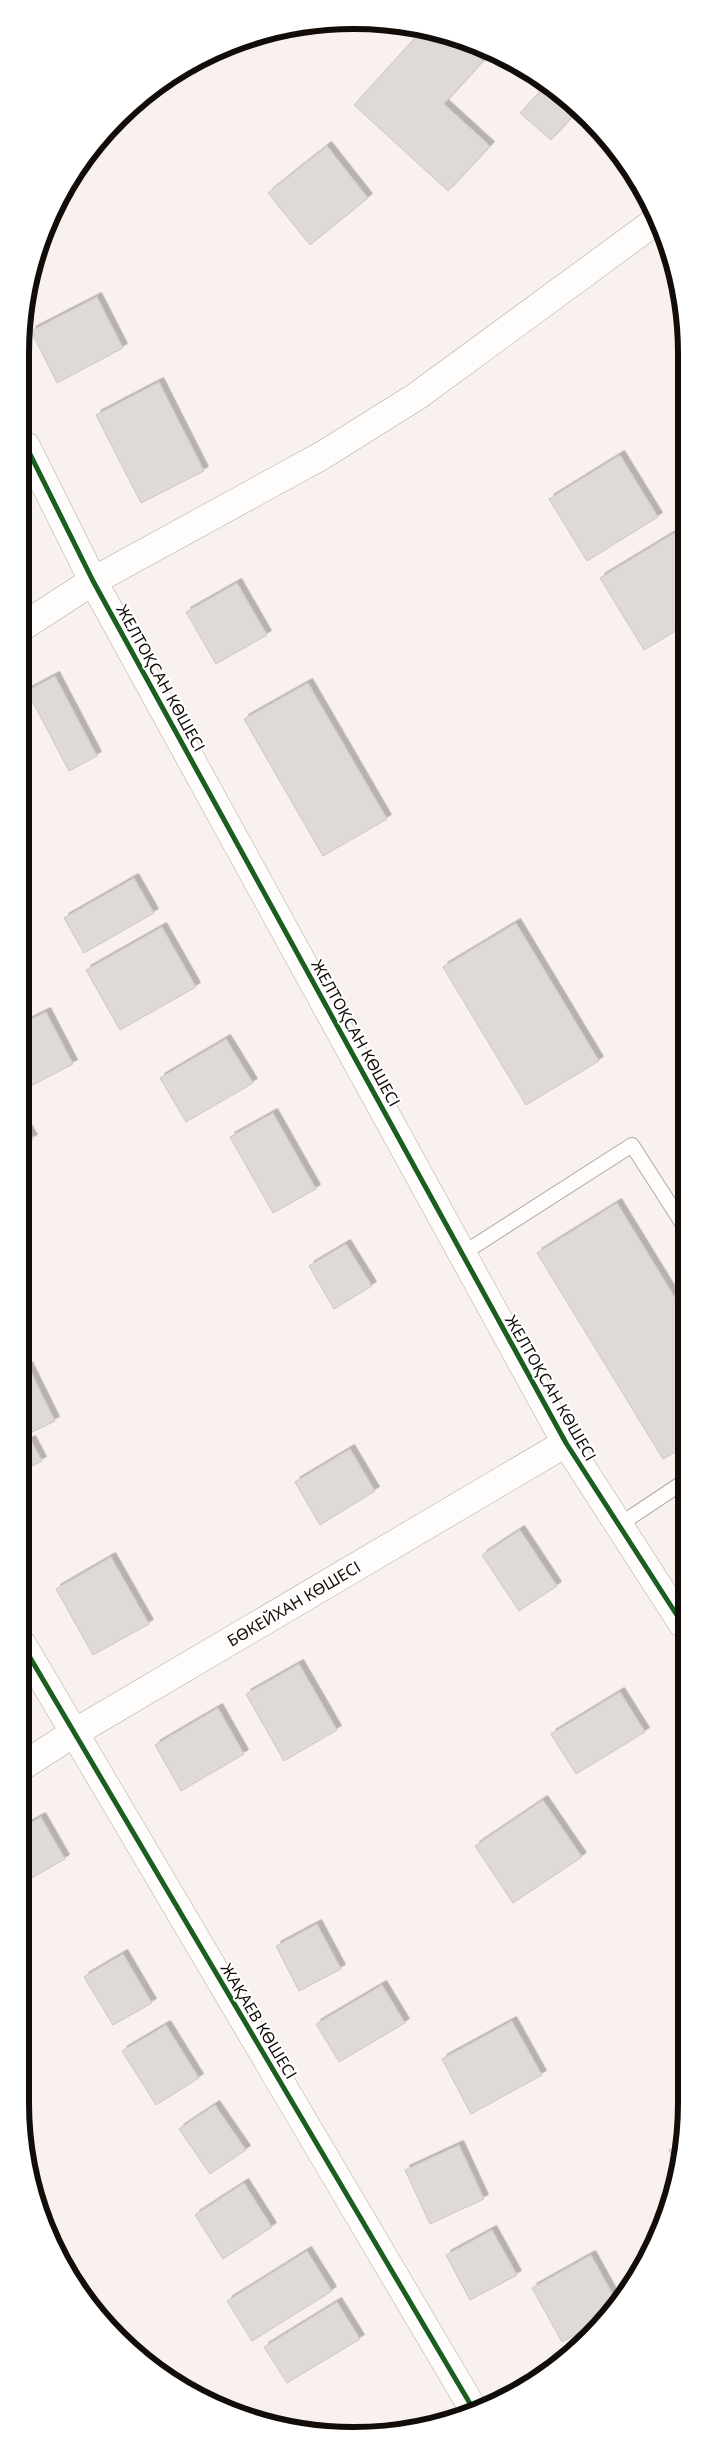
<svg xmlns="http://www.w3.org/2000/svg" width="707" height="2456" viewBox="0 0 707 2456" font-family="'Noto Sans',sans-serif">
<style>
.building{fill:#dfd9d7;stroke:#cec6c5;filter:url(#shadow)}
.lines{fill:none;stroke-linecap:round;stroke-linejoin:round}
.service-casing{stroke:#b1aaa7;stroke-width:16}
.minor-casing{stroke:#b1aaa7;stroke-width:29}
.tertiary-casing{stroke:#b1aaa7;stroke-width:29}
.service{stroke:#fefdfc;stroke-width:14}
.minor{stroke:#fefdfc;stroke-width:28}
.tertiary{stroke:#fefdfc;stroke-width:28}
.cycleway-casing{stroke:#fff;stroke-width:8}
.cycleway{stroke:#1b5e20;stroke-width:5}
.labels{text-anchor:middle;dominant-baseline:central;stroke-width:4;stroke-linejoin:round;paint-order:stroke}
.street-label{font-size:16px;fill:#130d0a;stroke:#fff}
.rim{fill:none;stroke:#130d0a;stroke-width:6}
</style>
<defs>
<filter id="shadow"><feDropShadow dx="4.5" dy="-4.5" stdDeviation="0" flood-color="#0004"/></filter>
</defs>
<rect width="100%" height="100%" fill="#f9f1ee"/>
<g class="building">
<polygon points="424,28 461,41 483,61 444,104 490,146 448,191 354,105"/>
<polygon points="490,51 501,55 523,70 517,76"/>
<polygon points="545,86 578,110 551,140 520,113"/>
<polygon points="327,146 368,198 310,245 268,193"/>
<polygon points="97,297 123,348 57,383 31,331"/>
<polygon points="159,382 204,471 141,503 96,415"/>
<polygon points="620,455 658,517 587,561 549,499"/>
<polygon points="676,532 684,544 684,626 644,650 600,578"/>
<polygon points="237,583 267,635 216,664 186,612"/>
<polygon points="55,676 97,756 69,771 27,691"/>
<polygon points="308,683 387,819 323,856 244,719"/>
<polygon points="134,878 154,913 84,953 64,918"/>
<polygon points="516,923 599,1061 526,1105 443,967"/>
<polygon points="162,927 196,987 120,1030 86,970"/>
<polygon points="46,1012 73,1064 27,1088 24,1082 24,1023"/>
<polygon points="226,1039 253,1083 186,1122 160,1078"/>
<polygon points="273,1113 316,1189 273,1213 230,1137"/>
<polygon points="23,1122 33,1139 23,1144"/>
<polygon points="617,1203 682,1309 682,1448 663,1459 537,1253"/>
<polygon points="346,1244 372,1286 334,1309 309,1266"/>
<polygon points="28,1366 55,1421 22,1437 23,1368"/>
<polygon points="31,1440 42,1461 22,1471 22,1444"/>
<polygon points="350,1449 375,1491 320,1525 295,1482"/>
<polygon points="520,1530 557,1586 519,1611 482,1555"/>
<polygon points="111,1557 149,1624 93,1655 56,1589"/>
<polygon points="299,1664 337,1730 284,1761 246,1694"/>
<polygon points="620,1692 645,1732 576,1774 551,1734"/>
<polygon points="218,1708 244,1754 181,1791 155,1745"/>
<polygon points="543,1800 582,1857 513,1903 475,1846"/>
<polygon points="41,1817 65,1859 21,1884 21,1828"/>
<polygon points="317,1924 341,1969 299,1991 276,1946"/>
<polygon points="123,1954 152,2003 113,2025 84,1977"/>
<polygon points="382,1985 405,2023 339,2062 316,2024"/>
<polygon points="512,2021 542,2075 471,2114 442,2059"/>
<polygon points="166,2025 199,2078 156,2105 122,2051"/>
<polygon points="215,2105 246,2150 210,2174 179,2129"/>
<polygon points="681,2144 681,2167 680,2171 669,2150"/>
<polygon points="459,2145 484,2199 430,2224 405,2170"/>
<polygon points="244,2183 272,2227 223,2259 195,2215"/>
<polygon points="492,2230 517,2275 470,2300 446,2255"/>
<polygon points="307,2251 332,2291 252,2341 227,2301"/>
<polygon points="591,2255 617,2302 601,2320 562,2342 532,2288"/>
<polygon points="337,2302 360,2339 287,2383 264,2347"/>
</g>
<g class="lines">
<defs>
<g id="service">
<polyline points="462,1254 632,1145 682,1223"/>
<polyline points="619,1525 682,1483"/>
</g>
<g id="minor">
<polyline points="25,625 93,581 323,455 417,396 657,220"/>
<polyline points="22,1644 475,2412"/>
<path id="s1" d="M 21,1767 L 74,1733 L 566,1443"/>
</g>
<polyline id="tertiary" points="26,446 93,581 566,1443 682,1623"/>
</defs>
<use href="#service" class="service-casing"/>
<use href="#minor" class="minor-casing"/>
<use href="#tertiary" class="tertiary-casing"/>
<use href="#service" class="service"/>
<use href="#minor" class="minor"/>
<use href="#tertiary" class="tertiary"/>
<defs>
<g id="cycleway">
<polyline points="26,446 93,581 566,1443 682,1623"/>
<polyline points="22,1644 475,2412"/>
</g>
</defs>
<use href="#cycleway" class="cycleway-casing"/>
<use href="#cycleway" class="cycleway"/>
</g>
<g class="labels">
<g class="street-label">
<text transform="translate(161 678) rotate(61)">ЖЕЛТОҚСАН КӨШЕСІ</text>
<text transform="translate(356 1033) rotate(61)">ЖЕЛТОҚСАН КӨШЕСІ</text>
<text transform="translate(551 1388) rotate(60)">ЖЕЛТОҚСАН КӨШЕСІ</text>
<text stroke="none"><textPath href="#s1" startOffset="318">БӨКЕЙХАН КӨШЕСІ</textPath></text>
<text transform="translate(259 2021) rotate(59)">ЖАҚАЕВ КӨШЕСІ</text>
</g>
</g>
<path d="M0 0H707V2456H0ZM353 29H354A324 324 0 0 1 678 353V2103A324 324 0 0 1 354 2427H353A324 324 0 0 1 29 2103V353A324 324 0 0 1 353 29Z" fill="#fff" fill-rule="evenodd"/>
<path class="rim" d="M353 29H354A324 324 0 0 1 678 353V2103A324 324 0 0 1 354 2427H353A324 324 0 0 1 29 2103V353A324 324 0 0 1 353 29Z"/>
</svg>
